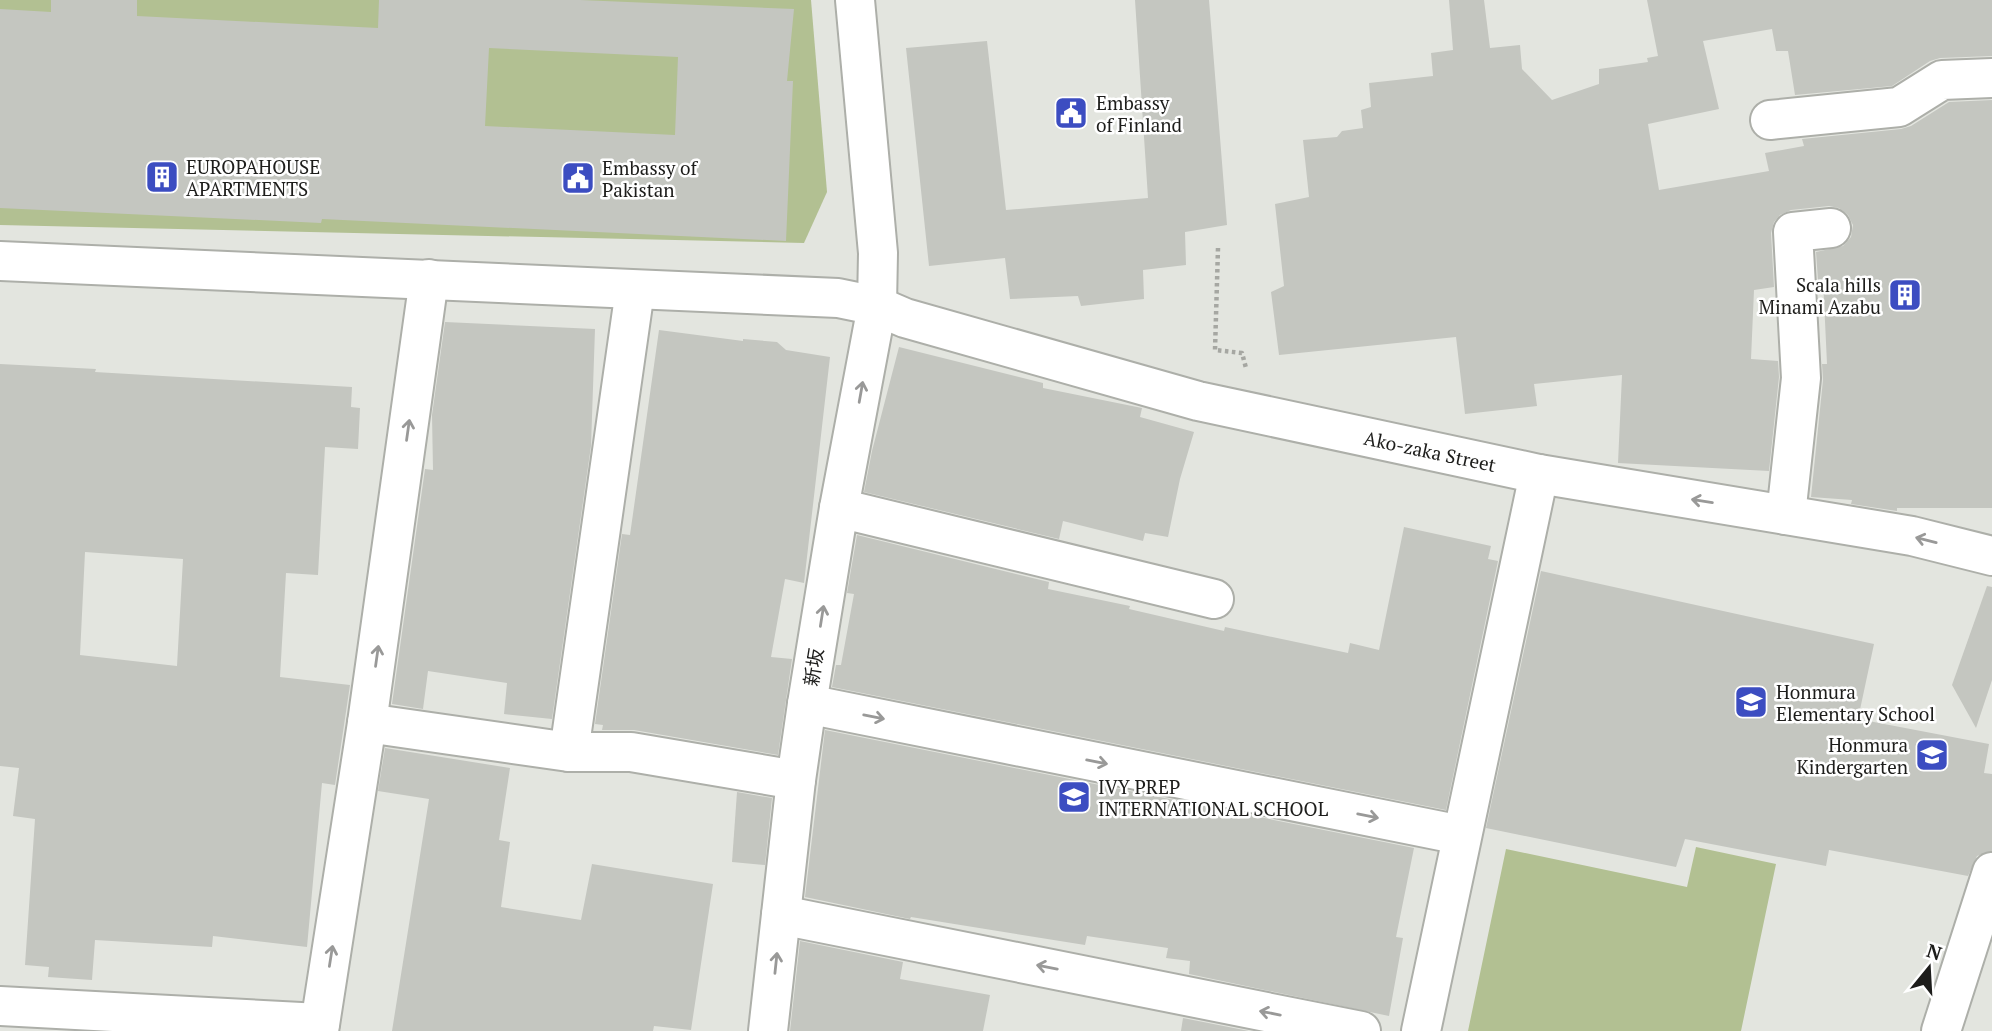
<svg xmlns="http://www.w3.org/2000/svg" width="1992" height="1031" viewBox="0 0 1992 1031" font-family="'PT Serif','Noto Sans JP',serif">
<style>
.green{fill:#b2c092}
.building{fill:#c4c6c0;fill-rule:evenodd}
.lines{fill:none;stroke-linecap:round;stroke-linejoin:round}
.minor-casing{stroke:#adafa9;stroke-width:42}
.path{stroke:#a6a7a2;stroke-width:4.5;stroke-dasharray:3.5 3.5;stroke-linecap:butt}
.minor{stroke:#fff;stroke-width:38}
.oneway{stroke:#999998}
.labels{text-anchor:middle;dominant-baseline:central;stroke-width:5;stroke-linejoin:round;paint-order:stroke}
.poi-label{font-size:19px;fill:#1d1d1b;stroke:#fff;text-anchor:start}
.street-label{font-size:19px;fill:#1d1d1b;stroke:#fff}
</style>
<rect width="100%" height="100%" fill="#e3e5df"/>
<g class="green">
<polygon points="0,0 811,0 827,192 804,243 0,225"/>
<polygon points="1696,847 1776,864 1741,1031 1468,1031 1506,849 1687,887"/>
</g>
<g class="building">
<path d="M 51,0 L 137,0 L 137,16 L 378,28 L 379,0 L 580,0 L 794,9 L 787,81 L 793,81 L 786,241 L 322,219 L 321,223 L 0,208 L 0,9 L 51,12 ZM 489,48 L 678,57 L 675,135 L 485,126 Z"/>
<polygon points="1135,0 1209,0 1227,225 1185,232 1186,265 1143,270 1144,299 1081,306 1078,296 1010,299 1005,258 929,266 906,48 987,41 1006,210 1148,198"/>
<polygon points="1449,0 1484,0 1490,48 1520,45 1522,69 1552,100 1599,84 1599,69 1648,62 1647,58 1658,56 1647,0 1992,0 1992,56 1940,58 1930,61 1892,86 1795,95 1788,51 1776,51 1772,29 1703,41 1719,109 1648,124 1659,190 1769,171 1765,153 1804,146 1802,139 1901,129 1911,126 1949,102 1992,100 1992,508 1897,508 1897,511 1851,504 1852,500 1811,497 1823,380 1822,364 1827,364 1823,279 1818,280 1816,252 1843,246 1851,237 1853,225 1848,215 1839,208 1829,206 1791,210 1780,215 1774,222 1771,233 1774,287 1754,290 1751,359 1778,361 1779,377 1769,471 1618,463 1622,375 1534,384 1537,406 1465,414 1456,337 1279,355 1271,292 1284,286 1275,204 1309,197 1303,140 1337,137 1342,131 1363,128 1361,110 1371,107 1369,83 1433,76 1431,53 1453,50"/>
<polygon points="445,322 595,329 591,446 552,719 504,714 507,683 428,671 423,709 392,704 425,469 433,470 432,415"/>
<polygon points="659,330 743,341 743,339 777,342 786,350 830,357 804,583 785,579 771,657 792,659 778,755 634,730 602,730 603,725 595,724 622,534 630,535"/>
<polygon points="899,347 1043,383 1043,388 1142,408 1140,417 1194,432 1180,479 1168,537 1145,533 1143,541 1063,521 1059,539 864,492 872,451"/>
<path d="M 0,364 L 96,369 L 95,372 L 352,387 L 351,407 L 360,408 L 358,449 L 325,447 L 318,575 L 286,573 L 280,677 L 350,685 L 335,785 L 322,783 L 307,947 L 213,936 L 212,947 L 95,940 L 92,980 L 48,977 L 49,967 L 25,965 L 35,819 L 13,816 L 19,768 L 0,766 ZM 85,552 L 183,559 L 177,666 L 80,655 Z"/>
<polygon points="1404,527 1491,546 1488,559 1498,561 1446,810 832,687 836,665 841,665 854,594 847,593 857,535 1049,582 1048,589 1130,606 1129,609 1224,631 1225,627 1348,653 1350,643 1379,650"/>
<polygon points="1541,571 1874,644 1858,719 1989,744 1984,773 1992,774 1992,851 1977,856 1968,876 1829,850 1826,866 1685,839 1676,867 1486,828"/>
<polygon points="1987,586 1992,587 1992,680 1976,728 1952,685"/>
<polygon points="825,730 1414,848 1396,937 1403,938 1389,1016 1189,974 1190,961 1166,958 1168,948 1087,936 1085,945 911,917 910,919 805,897"/>
<polygon points="385,748 510,768 499,840 510,842 501,907 581,920 592,864 713,884 691,1030 654,1026 653,1031 392,1031 429,799 378,791"/>
<polygon points="737,792 772,798 765,865 732,862"/>
<polygon points="800,941 903,962 900,979 990,995 983,1031 790,1031"/>
<polygon points="1183,1018 1249,1031 1181,1031"/>
</g>
<g class="lines">
<defs>
<g id="minor">
<polyline points="1770,120 1899,107 1942,80 1992,78"/>
<polyline points="0,261 838,298 877,306 905,318 1198,401 1539,474 1912,536 1992,556"/>
<polyline points="839,508 1214,599"/>
<polyline points="1786,515 1801,378 1793,232 1831,228"/>
<polyline points="807,704 1461,835"/>
<polyline points="367,723 569,752 635,290"/>
<polyline points="569,752 631,752 796,780"/>
<polyline points="781,915 1361,1031"/>
<polyline points="0,1006 320,1023"/>
<polyline points="319,1031 367,723 429,279"/>
<polyline points="768,1031 796,780 807,704 839,508 877,306 878,253 855,0"/>
<polyline points="1421,1031 1539,474"/>
<polyline points="1941,1031 1992,872"/>
</g>
</defs>
<use href="#minor" class="minor-casing"/>
<polyline class="path" points="1218,248 1215,350 1242,353 1246,368"/>
<use href="#minor" class="minor"/>
</g>
<defs><path id="oneway-shaft" d="M-6 0H5M1.5-3L5.5 0L1.5 3" fill="none" stroke-width="1.6" stroke-linecap="round" stroke-linejoin="round" transform="scale(1.75)"/></defs>
<g class="oneway">
<use href="#oneway-shaft" transform="translate(861 392) rotate(-80)"/>
<use href="#oneway-shaft" transform="translate(408 430) rotate(-82)"/>
<use href="#oneway-shaft" transform="translate(1702 501) rotate(-171)"/>
<use href="#oneway-shaft" transform="translate(1926 540) rotate(-166)"/>
<use href="#oneway-shaft" transform="translate(822 616) rotate(-81)"/>
<use href="#oneway-shaft" transform="translate(377 656) rotate(-82)"/>
<use href="#oneway-shaft" transform="translate(874 717) rotate(11)"/>
<use href="#oneway-shaft" transform="translate(1097 762) rotate(11)"/>
<use href="#oneway-shaft" transform="translate(1368 816) rotate(11)"/>
<use href="#oneway-shaft" transform="translate(331 956) rotate(-81)"/>
<use href="#oneway-shaft" transform="translate(776 963) rotate(-84)"/>
<use href="#oneway-shaft" transform="translate(1047 967) rotate(-169)"/>
<use href="#oneway-shaft" transform="translate(1270 1013) rotate(-169)"/>
</g>
<defs>
<symbol id="civic-square" viewBox="-11 -11 22 22"><rect x="-9" y="-9" width="18" height="18" rx="4" fill="#3c4dc1" stroke="#fff"/><path d="M-.6-6.5H3V-4.5H.6V-3L4-1V1h2V6H-6V1h2V-1L-.6-3ZM-1.2 2.5V6h2.4V2.5Z" fill="#fff"/></symbol>
<symbol id="building-square" viewBox="-11 -11 22 22"><rect x="-9" y="-9" width="18" height="18" rx="4" fill="#3c4dc1" stroke="#fff"/><path d="M-4-6H4V6H1V3H-1V6H-4ZM-2.5-4.3h1.7v1.8h-1.7ZM.8-4.3h1.7v1.8H.8ZM-2.5-1h1.7V.8h-1.7ZM.8-1h1.7V.8H.8Z" fill="#fff"/></symbol>
<symbol id="school-square" viewBox="-11 -11 22 22"><rect x="-9" y="-9" width="18" height="18" rx="4" fill="#3c4dc1" stroke="#fff"/><path d="M0-5L7-2L0 1L-7-2ZM-4 1L0 2.5L4 1V4Q0 6-4 4Z" fill="#fff"/></symbol>
</defs>
<g fill-rule="evenodd">
<use href="#civic-square" x="1052" y="94" width="38" height="38"/>
<use href="#building-square" x="143" y="158" width="38" height="38"/>
<use href="#civic-square" x="559" y="159" width="38" height="38"/>
<use href="#building-square" x="1886" y="276" width="38" height="38"/>
<use href="#school-square" x="1732" y="683" width="38" height="38"/>
<use href="#school-square" x="1913" y="736" width="38" height="38"/>
<use href="#school-square" x="1055" y="778" width="38" height="38"/>
</g>
<g class="labels">
<g class="poi-label">
<text x="1096" y="102">Embassy<tspan x="1096" dy="22">of Finland</tspan></text>
<text x="186" y="166">EUROPAHOUSE<tspan x="186" dy="22">APARTMENTS</tspan></text>
<text x="602" y="167">Embassy of<tspan x="602" dy="22">Pakistan</tspan></text>
<text x="1881" y="284" text-anchor="end">Scala hills<tspan x="1881" dy="22">Minami Azabu</tspan></text>
<text x="1776" y="691">Honmura<tspan x="1776" dy="22">Elementary School</tspan></text>
<text x="1908" y="744" text-anchor="end">Honmura<tspan x="1908" dy="22">Kindergarten</tspan></text>
<text x="1098" y="786">IVY PREP<tspan x="1098" dy="22">INTERNATIONAL SCHOOL</tspan></text>
</g>
<g class="street-label">
<text transform="translate(1430 451) rotate(12)">Ako-zaka Street</text>
<text transform="translate(813 667) rotate(-81)">新坂</text>
</g>
</g>
<g transform="translate(1929 968) rotate(18)" stroke="#ffffff" stroke-width="5" paint-order="stroke">
<path d="M0-5L12 26L0 18L-12 26Z" fill="#1d1d1b"/>
<text y="-10" font-size="19" font-weight="bold" text-anchor="middle" fill="#1d1d1b">N</text>
</g>
</svg>
